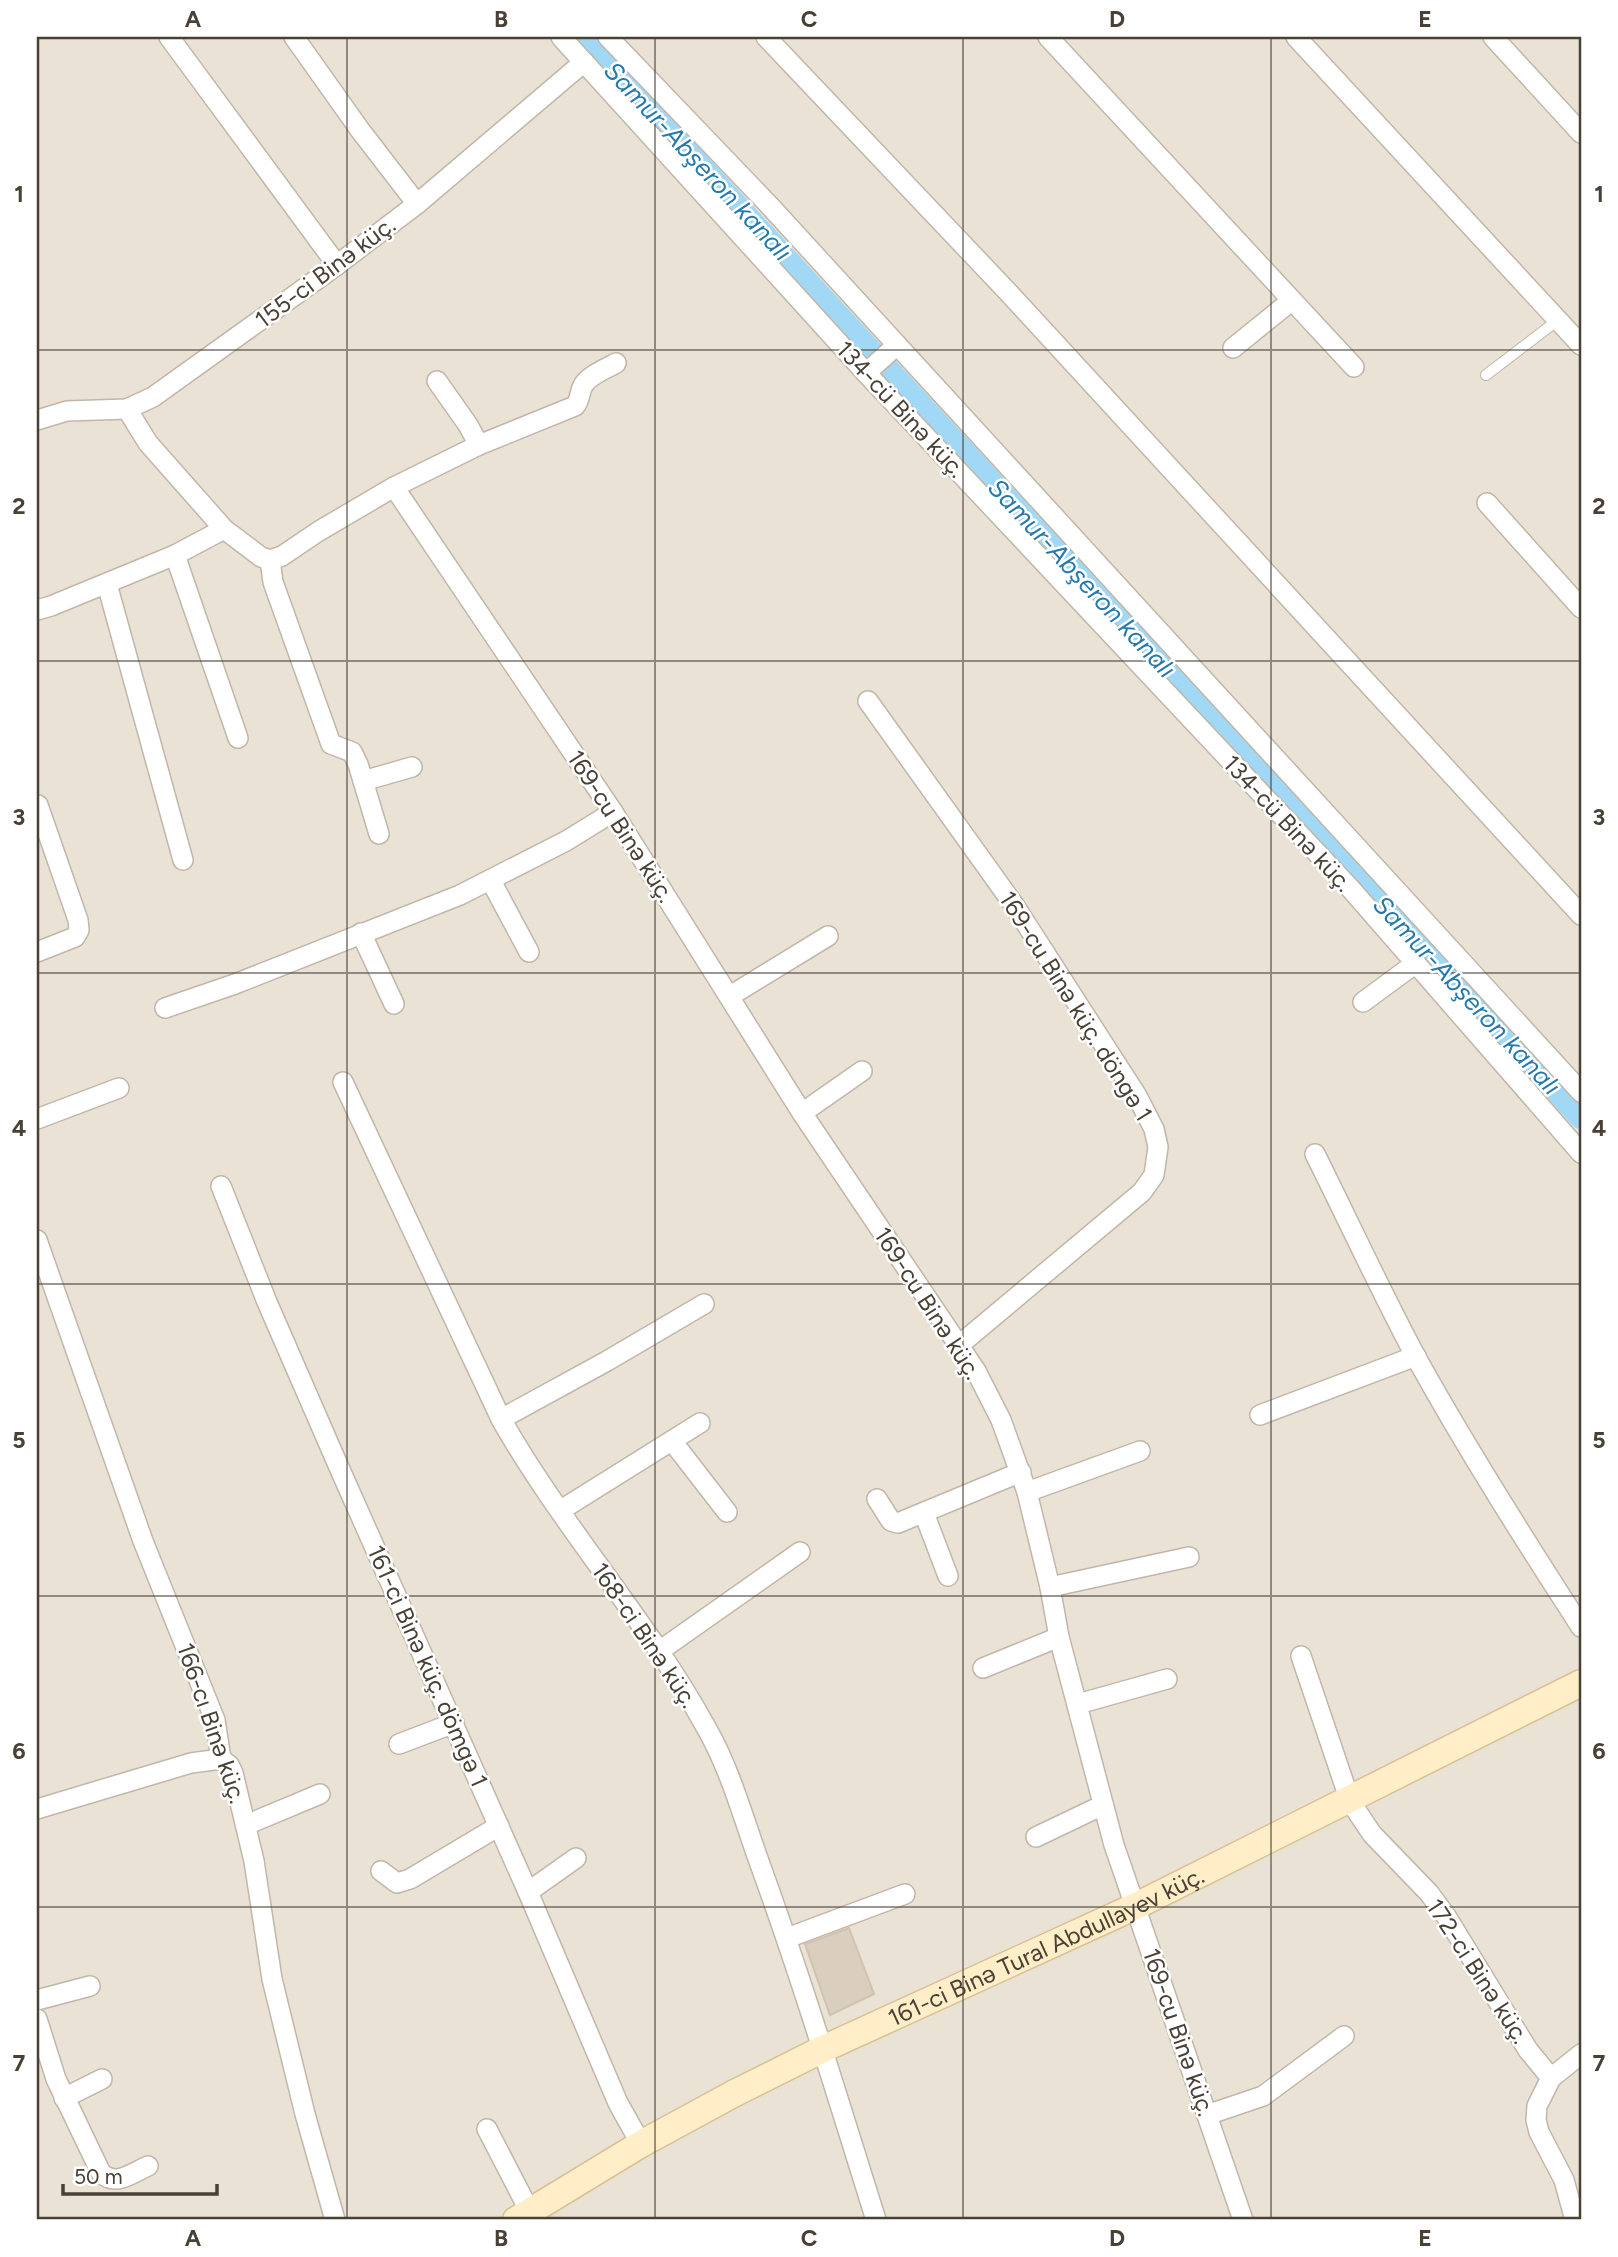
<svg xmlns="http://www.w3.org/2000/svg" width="1618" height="2257" viewBox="0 0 1618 2257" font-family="Figtree,sans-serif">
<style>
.residential{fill:#e9e2d5}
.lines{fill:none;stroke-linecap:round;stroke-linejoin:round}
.canal{stroke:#a1d8f5;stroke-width:21}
.building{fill:#dacebf;stroke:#d2c2af;stroke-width:2}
.lane-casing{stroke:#c1b7a9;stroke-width:12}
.street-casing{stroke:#c1b7a9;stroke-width:22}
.secondary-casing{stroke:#d8c295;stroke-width:29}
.lane{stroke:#fff;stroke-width:10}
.street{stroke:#fff;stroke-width:19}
.secondary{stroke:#ffeec7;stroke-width:26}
.grid{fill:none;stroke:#494036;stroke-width:2;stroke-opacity:0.55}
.labels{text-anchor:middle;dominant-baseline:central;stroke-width:5;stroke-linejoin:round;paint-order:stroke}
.street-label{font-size:24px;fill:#494036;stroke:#fff}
.water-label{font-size:26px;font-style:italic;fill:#267aab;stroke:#fff}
.neatline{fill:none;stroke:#494036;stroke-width:2.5}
.grid-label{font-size:23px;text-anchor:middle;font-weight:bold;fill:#494036}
</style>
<rect width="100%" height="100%" fill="#f5f0e8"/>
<rect class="residential" x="37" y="37" width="1544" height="2183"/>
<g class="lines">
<polyline class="canal" points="583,37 1581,1119"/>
</g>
<polygon class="building" points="849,1928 874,1994 830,2015 805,1944"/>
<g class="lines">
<defs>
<polyline id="lane" points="1486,375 1558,320"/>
<g id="street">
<polyline points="169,37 337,265"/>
<polyline points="294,37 360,130 417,204"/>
<polyline points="561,37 866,373 1350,888 1581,1153"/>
<polyline points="608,37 769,205 1581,1092"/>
<polyline points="766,37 1007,291 1581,915"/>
<polyline points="1048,37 1354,367"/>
<polyline points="1296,37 1581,345"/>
<polyline points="1493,37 1581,133"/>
<polyline points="1233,348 1291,301"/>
<polyline points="866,373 897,345"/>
<polyline points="437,381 468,425 479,445"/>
<path d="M 127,409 L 148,443 L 224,529 L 261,557 L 270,560 L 282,556 L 319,531 L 394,487 L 479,445 L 575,406 C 581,399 579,391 584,384 C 591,374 606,369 616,363"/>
<polyline points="37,420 67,411 127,409 153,397 337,265 417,204 584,62"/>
<polyline points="394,487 613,812 802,1113 976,1371 1001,1420 1027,1492 1050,1587 1059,1637 1114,1845 1243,2220"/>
<polyline points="1487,503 1581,608"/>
<polyline points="175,555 238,738"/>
<polyline points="270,560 273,582 331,744 352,752 358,764 379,834"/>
<polyline points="107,584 183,860"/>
<polyline points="37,610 51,606 175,555 224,529"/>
<polyline points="868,701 1014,905 1137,1096 1154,1129 1158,1147 1154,1175 1142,1192 958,1346"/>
<polyline points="363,781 412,767"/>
<polyline points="491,881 529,952"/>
<polyline points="361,933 394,1004"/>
<polyline points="37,952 75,937 79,930 78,920 38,805"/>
<polyline points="730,996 828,936"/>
<polyline points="1363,1002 1416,963"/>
<polyline points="165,1008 235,984 460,895 566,841 613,812"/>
<path d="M 343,1082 L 501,1419 C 562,1527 648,1621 707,1729 C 731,1771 744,1821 761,1867 C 803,1983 839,2102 876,2220"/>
<polyline points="802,1113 862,1071"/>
<polyline points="37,1119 119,1088"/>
<path d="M 1315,1154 C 1349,1222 1381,1292 1417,1359 C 1468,1451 1524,1539 1581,1627"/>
<polyline points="221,1186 267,1302 338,1465 528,1892 618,2103 641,2144"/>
<polyline points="37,1240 143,1541 215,1720 221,1759 229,1765 233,1773 254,1861 272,1979 305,2114 335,2220"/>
<polyline points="1260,1415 1416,1356"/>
<polyline points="501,1419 607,1361 704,1304"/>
<polyline points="672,1441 727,1512"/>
<polyline points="1027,1492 1140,1451"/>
<polyline points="877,1499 891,1521 898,1523 1021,1472"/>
<polyline points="561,1510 700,1423"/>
<polyline points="924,1513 948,1576"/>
<polyline points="1050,1587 1189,1557"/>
<polyline points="658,1652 800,1552"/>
<polyline points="1301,1656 1350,1801 1372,1834 1429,1893 1446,1916 1528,2050 1551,2078 1537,2106 1536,2120 1539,2132 1564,2180 1575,2220"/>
<polyline points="983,1668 1059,1637"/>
<polyline points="1078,1704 1167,1679"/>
<polyline points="399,1744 454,1723"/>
<polyline points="37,1809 191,1763 221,1759"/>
<polyline points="246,1825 320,1794"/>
<polyline points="1036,1837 1103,1805"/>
<polyline points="381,1871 397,1883 410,1879 499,1826"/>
<polyline points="528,1892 576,1858"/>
<polyline points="787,1938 905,1894"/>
<polyline points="37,2000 90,1986"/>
<path d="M 37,2019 L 56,2079 L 101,2173 C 116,2187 132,2173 148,2166"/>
<polyline points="1551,2078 1581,2054"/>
<polyline points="64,2098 102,2079"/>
<polyline points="1207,2115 1263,2096 1344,2036"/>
<polyline points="487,2129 530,2212"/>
</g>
<g id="secondary">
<path id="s1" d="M 516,2220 L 641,2144 L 733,2094 L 823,2049 L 1136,1906 L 1581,1683"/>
</g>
</defs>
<use href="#lane" class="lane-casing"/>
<use href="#street" class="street-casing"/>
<use href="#secondary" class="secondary-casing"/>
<use href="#lane" class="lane"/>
<use href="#street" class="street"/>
<use href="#secondary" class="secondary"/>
</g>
<path class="grid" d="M 347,37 L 347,2220M 655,37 L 655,2220M 963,37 L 963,2220M 1271,37 L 1271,2220M 37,350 L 1581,350M 37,661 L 1581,661M 37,973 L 1581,973M 37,1284 L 1581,1284M 37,1596 L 1581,1596M 37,1907 L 1581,1907"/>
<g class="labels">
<g class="street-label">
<text transform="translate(325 272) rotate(-37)">155-ci Binə küç.</text>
<text transform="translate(901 409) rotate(47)">134-cü Binə küç.</text>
<text transform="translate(1288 823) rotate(47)">134-cü Binə küç.</text>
<text transform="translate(621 826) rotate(57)">169-cu Binə küç.</text>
<text transform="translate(1076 1006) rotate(58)">169-cu Binə küç. döngə 1</text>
<text transform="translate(928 1303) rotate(57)">169-cu Binə küç.</text>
<text transform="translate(645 1635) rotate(56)">168-ci Binə küç.</text>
<text transform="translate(428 1666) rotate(66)">161-ci Binə küç. dömgə 1</text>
<text transform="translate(212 1723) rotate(71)">166-cı Binə küç.</text>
<text stroke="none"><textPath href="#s1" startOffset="597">161-ci Binə Tural Abdullayev küç.</textPath></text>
<text transform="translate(1478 1971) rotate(57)">172-ci Binə küç.</text>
<text transform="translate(1179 2032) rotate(71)">169-cu Binə küç.</text>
</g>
<g class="water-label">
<text transform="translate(698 161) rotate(47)">Samur-Abşeron kanalı</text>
<text transform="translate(1082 578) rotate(47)">Samur-Abşeron kanalı</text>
<text transform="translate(1467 995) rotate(47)">Samur-Abşeron kanalı</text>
</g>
</g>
<rect width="1618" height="2257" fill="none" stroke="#ffffff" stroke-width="77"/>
<path d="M63 2184v10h154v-10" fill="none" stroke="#494036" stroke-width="3.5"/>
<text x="74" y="2184" font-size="21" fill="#494036" stroke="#ffffff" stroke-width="5" paint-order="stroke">50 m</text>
<rect x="38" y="38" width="1542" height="2180" class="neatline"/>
<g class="grid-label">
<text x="193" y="27">A</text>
<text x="501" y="27">B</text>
<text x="809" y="27">C</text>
<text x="1117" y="27">D</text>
<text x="1425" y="27">E</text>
<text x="19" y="202">1</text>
<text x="1599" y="202">1</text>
<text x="19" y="514">2</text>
<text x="1599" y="514">2</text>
<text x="19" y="825">3</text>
<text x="1599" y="825">3</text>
<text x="19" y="1136">4</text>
<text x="1599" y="1136">4</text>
<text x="19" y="1448">5</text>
<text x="1599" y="1448">5</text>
<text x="19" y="1759">6</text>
<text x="1599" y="1759">6</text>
<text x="19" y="2071">7</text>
<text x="1599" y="2071">7</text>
<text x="193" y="2246">A</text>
<text x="501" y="2246">B</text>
<text x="809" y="2246">C</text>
<text x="1117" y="2246">D</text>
<text x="1425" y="2246">E</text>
</g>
</svg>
